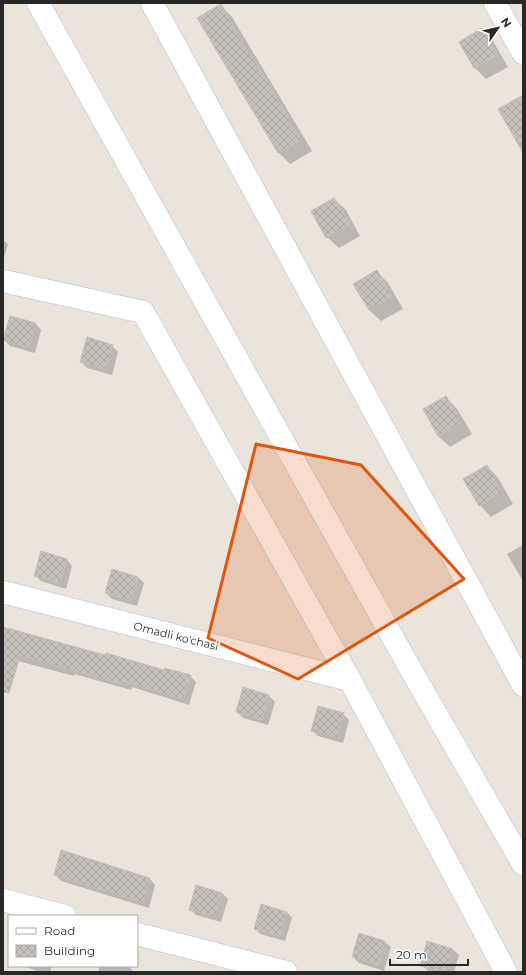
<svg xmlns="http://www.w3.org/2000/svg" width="526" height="975" viewBox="0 0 526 975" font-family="Montserrat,sans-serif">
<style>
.shadow{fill:#0003}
.building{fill:url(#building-cross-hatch);stroke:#c5c0b5}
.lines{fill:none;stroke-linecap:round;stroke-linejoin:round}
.minor-casing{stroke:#d0d2e0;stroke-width:24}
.minor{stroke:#fff;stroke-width:22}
.marked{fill:#de570d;fill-opacity:0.2;stroke:#de570d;stroke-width:3;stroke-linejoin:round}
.labels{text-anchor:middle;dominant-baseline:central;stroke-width:4;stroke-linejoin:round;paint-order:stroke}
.street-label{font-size:11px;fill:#282828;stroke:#fff}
</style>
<defs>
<pattern id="building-cross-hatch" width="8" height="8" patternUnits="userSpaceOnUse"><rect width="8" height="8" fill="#c5c1ba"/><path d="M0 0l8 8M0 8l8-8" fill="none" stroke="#a9a6a0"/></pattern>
</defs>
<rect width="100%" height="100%" fill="#eae4db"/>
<g class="shadow">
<polygon points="220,5 232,17 312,151 290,164 278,152"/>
<polygon points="482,30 493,41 508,67 486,79 475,68 460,42"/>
<polygon points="334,199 346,210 360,236 339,248 327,237"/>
<polygon points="3,240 8,244 3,261"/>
<polygon points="377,271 388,283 403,309 381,321 369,310 355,284"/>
<polygon points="11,317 36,324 41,330 35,353 10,346 4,340"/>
<polygon points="112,346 118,352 112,375 87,368 81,362"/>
<polygon points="446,397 457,409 472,434 450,447 438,436"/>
<polygon points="487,466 498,478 513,504 491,517 480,505"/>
<polygon points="523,545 523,581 507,554"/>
<polygon points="67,560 72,566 66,589 41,581 35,575"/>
<polygon points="138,577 144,583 137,606 112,599 106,593"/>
<polygon points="3,628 164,671 190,676 196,682 189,705 132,687 131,690 74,674 74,676 3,657"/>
<polygon points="244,689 269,696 275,702 268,725 243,718 237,712"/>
<polygon points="343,714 349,720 343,743 318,736 312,730"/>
<polygon points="55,875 150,879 155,885 149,908 61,881"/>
<polygon points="222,893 228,899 221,922 196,915 190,909"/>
<polygon points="287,912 292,918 285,941 260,934 255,928"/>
<polygon points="360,934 385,942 391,947 384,971 359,963 353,957"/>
<polygon points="428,942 453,950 459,955 454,972 430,972 421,965"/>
<polygon points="23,966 52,966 50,972 40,972"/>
<polygon points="100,966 128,966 133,971 98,972"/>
</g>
<g class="building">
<polygon points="221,4 250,57 253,56 301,140 278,153 197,18"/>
<polygon points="482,28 497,55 474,68 459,42"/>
<polygon points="523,95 523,153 498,109"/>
<polygon points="334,198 350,224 326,238 311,211"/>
<polygon points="377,270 392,297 369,310 353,284"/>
<polygon points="10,316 36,323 29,348 3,340"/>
<polygon points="87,337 113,345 106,370 80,362"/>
<polygon points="446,396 462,423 438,436 423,409"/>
<polygon points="487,465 502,492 479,506 463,479"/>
<polygon points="41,551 67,559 60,583 34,576"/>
<polygon points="112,569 138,577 131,601 105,593"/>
<polygon points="3,627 105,655 106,653 164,670 164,668 191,675 183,700 126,682 125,685 20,656 9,693 3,692"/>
<polygon points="243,687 269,695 262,720 236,712"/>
<polygon points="318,706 344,713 337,738 311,731"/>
<polygon points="61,850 150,878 143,903 54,875"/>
<polygon points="196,885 222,893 215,917 189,910"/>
<polygon points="261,904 287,912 280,936 254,929"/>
<polygon points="359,933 385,941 379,965 352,957"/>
<polygon points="427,941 453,949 447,972 420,966"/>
</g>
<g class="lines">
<defs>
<g id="minor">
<polyline points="38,3 415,677 523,864"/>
<polyline points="152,3 523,685"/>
<polyline points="495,3 523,53"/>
<polyline points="3,281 143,312 350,680 506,972"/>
<polyline points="3,592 350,680"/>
<polyline points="3,900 65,916"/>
<polyline points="137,934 286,972"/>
</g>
</defs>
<use href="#minor" class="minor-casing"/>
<use href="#minor" class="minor"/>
</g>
<path class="marked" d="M 256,444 L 361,465 L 464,579 L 298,679 L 208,638 Z"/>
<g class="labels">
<g class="street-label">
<text transform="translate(176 636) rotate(14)">Omadli ko'chasi</text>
</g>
</g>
<rect width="526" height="975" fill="none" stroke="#282828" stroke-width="8"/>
<rect x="8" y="915" width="130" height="52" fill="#ffffff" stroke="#a9a9a9"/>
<rect x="16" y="928" width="20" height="6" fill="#ffffff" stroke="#a9a9a9"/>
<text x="44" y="935" font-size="12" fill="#282828">Road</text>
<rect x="16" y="945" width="20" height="12" fill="url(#building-cross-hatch)" stroke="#a9a9a9"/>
<text x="44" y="955" font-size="12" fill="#282828">Building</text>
<g transform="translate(498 28) rotate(56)" stroke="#ffffff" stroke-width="3" paint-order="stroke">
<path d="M0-3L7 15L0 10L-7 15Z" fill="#282828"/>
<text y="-6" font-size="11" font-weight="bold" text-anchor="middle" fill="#282828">N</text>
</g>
<path d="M390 959v6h78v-6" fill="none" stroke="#282828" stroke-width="2"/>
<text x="396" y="959" font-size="12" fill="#282828" stroke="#ffffff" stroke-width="3" paint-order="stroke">20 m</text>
</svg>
